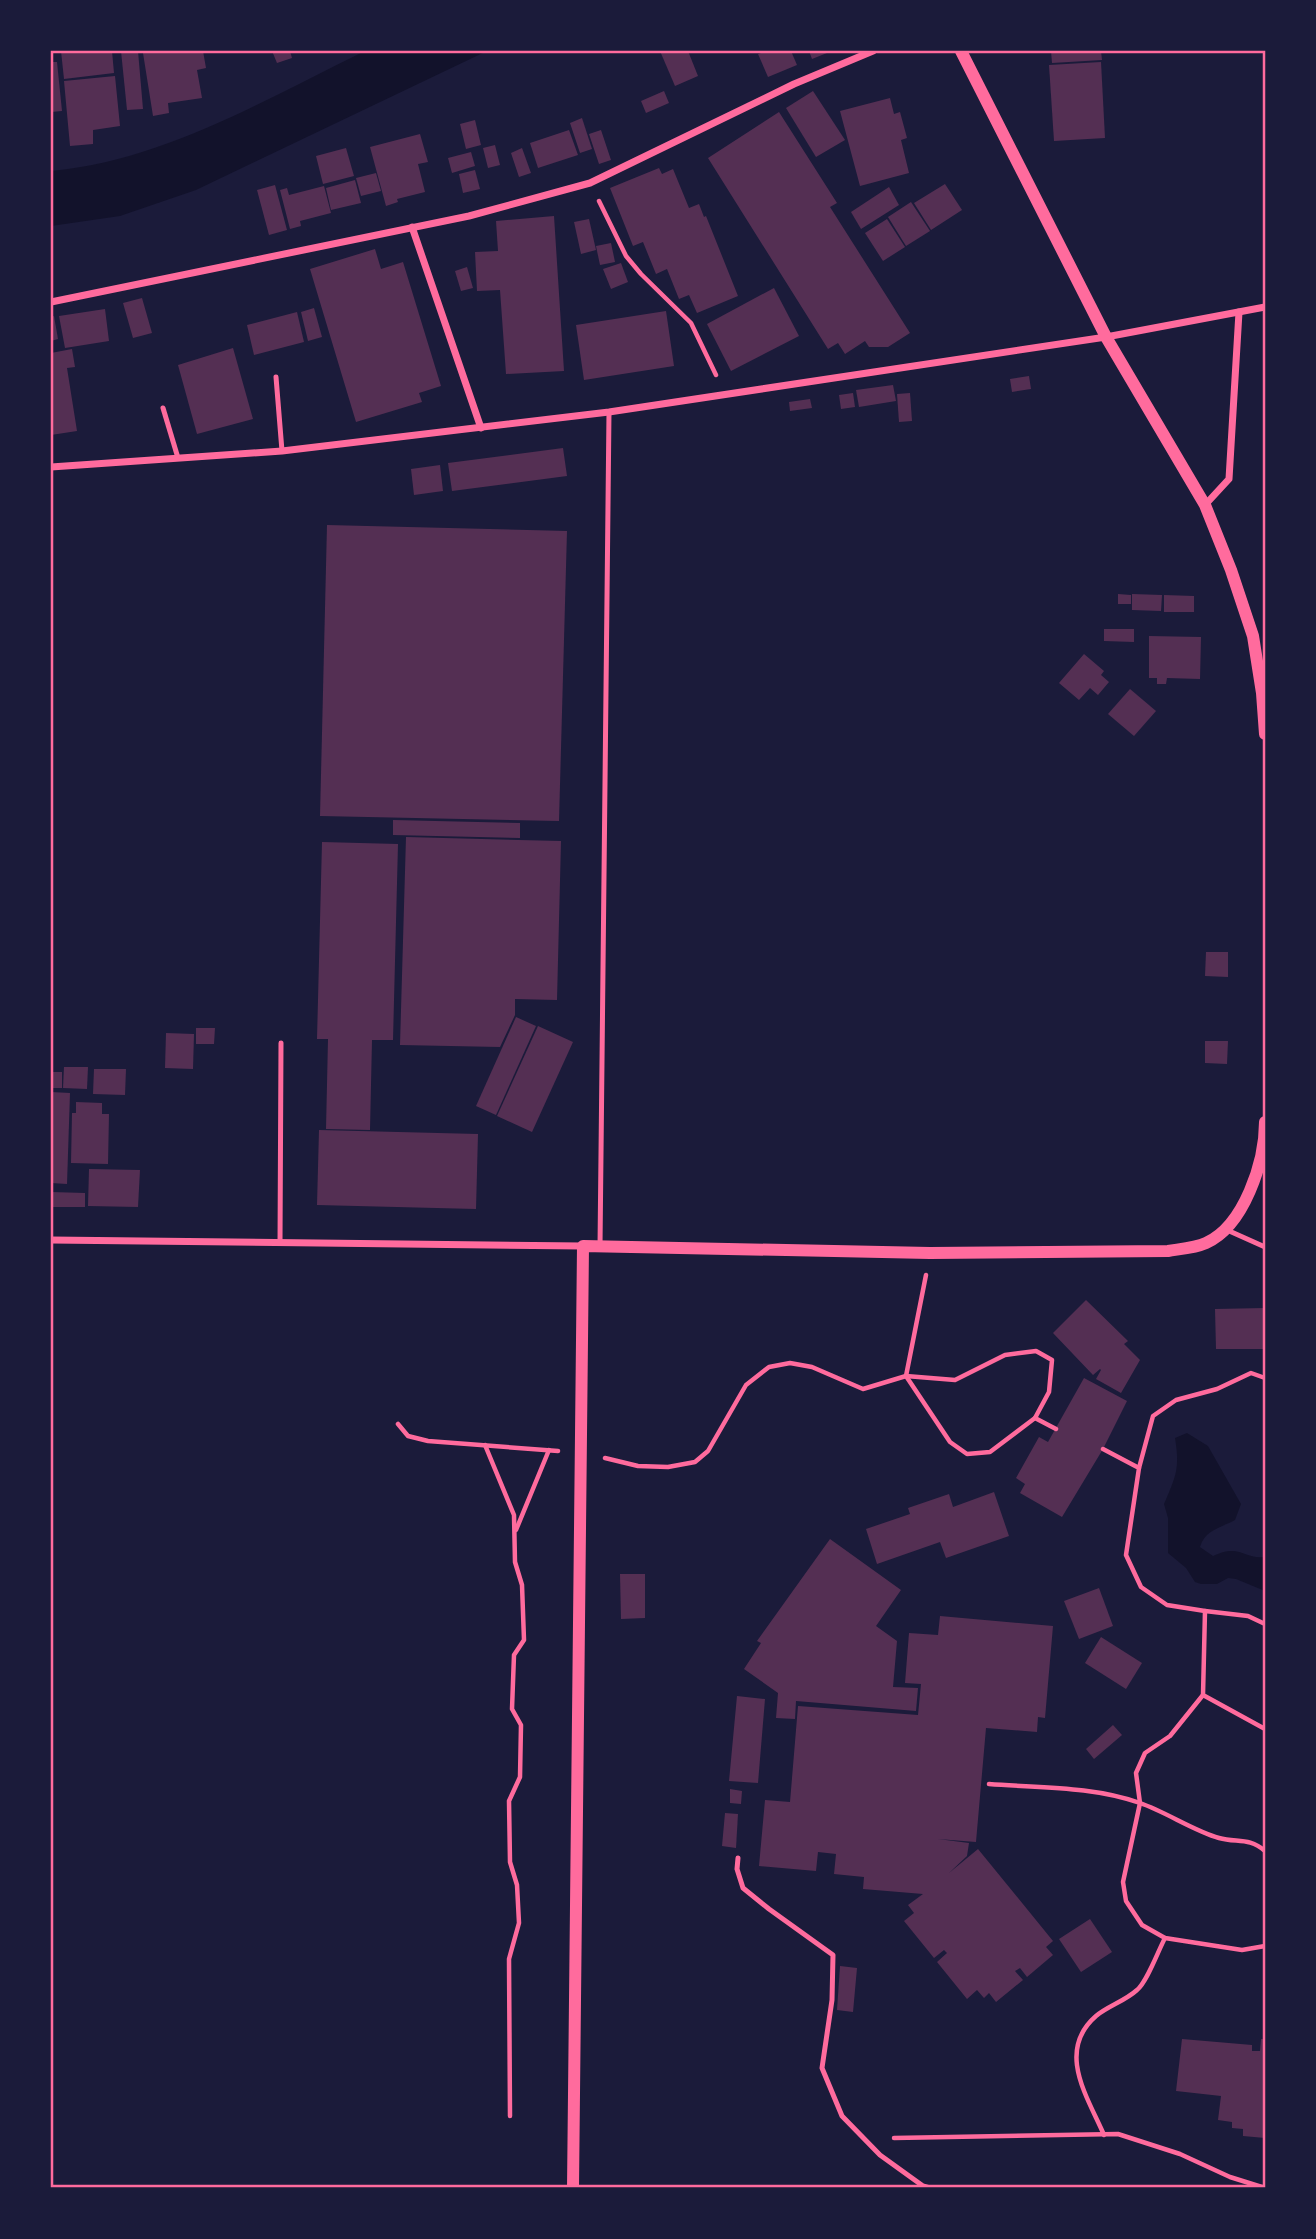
<svg xmlns="http://www.w3.org/2000/svg" width="1316" height="2239" viewBox="0 0 1316 2239" font-family="Rubik,sans-serif">
<style>
.water{fill:#12122b}
.building{fill:#542f53}
.lines{fill:none;stroke-linecap:round;stroke-linejoin:round}
.path{stroke:#ff6b9d;stroke-width:4.5}
.service{stroke:#ff6b9d;stroke-width:5}
.minor{stroke:#ff6b9d;stroke-width:7}
.tertiary{stroke:#ff6b9d;stroke-width:12}
.neatline{fill:none;stroke:#ff6b9d;stroke-width:2.5}
</style>
<rect width="100%" height="100%" fill="#1b1b3a"/>
<g class="water">
<path d="M 365,51 L 487,51 L 196,190 L 120,216 L 51,226 L 51,171 C 163,161 266,99 365,51 Z"/>
<path d="M 1187,1433 L 1208,1446 L 1241,1504 L 1235,1520 C 1220,1528 1205,1530 1200,1547 L 1213,1556 C 1241,1543 1244,1560 1265,1557 L 1265,1591 L 1236,1579 L 1228,1578 L 1217,1584 L 1201,1584 L 1195,1582 L 1186,1568 L 1168,1553 L 1168,1518 L 1164,1504 C 1176,1476 1180,1469 1175,1438 Z"/>
</g>
<g class="building">
<polygon points="61,51 112,51 114,73 64,79"/>
<polygon points="121,51 138,51 143,109 127,110"/>
<polygon points="147,51 203,51 206,68 197,70 202,98 168,103 169,113 153,116 143,53 147,52"/>
<polygon points="272,51 290,51 292,58 277,63"/>
<polygon points="660,51 688,51 698,76 675,86"/>
<polygon points="767,51 791,51 797,65 768,77 758,54"/>
<polygon points="809,51 832,51 812,59"/>
<polygon points="1051,51 1101,51 1102,60 1052,63"/>
<polygon points="51,62 57,62 62,111 51,112"/>
<polygon points="1101,62 1105,138 1054,141 1049,65"/>
<polygon points="115,76 120,126 93,130 93,144 70,146 64,81"/>
<polygon points="664,91 669,103 646,113 641,101"/>
<polygon points="813,91 845,140 816,157 786,108"/>
<polygon points="890,98 894,114 900,112 907,138 901,140 909,173 860,186 840,111"/>
<polygon points="779,112 837,203 830,207 910,333 888,347 869,347 865,341 845,354 838,343 828,349 708,158"/>
<polygon points="582,118 592,149 580,153 570,123"/>
<polygon points="475,120 481,145 466,149 460,124"/>
<polygon points="569,130 578,155 538,168 530,143"/>
<polygon points="601,130 611,160 599,164 589,134"/>
<polygon points="420,134 428,162 418,164 425,192 397,199 398,202 386,206 370,147"/>
<polygon points="495,145 500,165 488,168 483,148"/>
<polygon points="346,148 354,176 323,184 316,156"/>
<polygon points="522,148 531,173 519,177 511,153"/>
<polygon points="471,152 475,166 452,173 448,158"/>
<polygon points="659,168 662,174 673,169 689,208 699,204 704,217 706,216 738,296 697,313 689,295 679,299 667,269 656,274 643,242 633,246 610,188"/>
<polygon points="475,170 480,189 463,193 459,174"/>
<polygon points="376,173 381,191 361,196 356,178"/>
<polygon points="355,180 361,203 331,210 326,188"/>
<polygon points="945,184 962,210 931,230 914,203"/>
<polygon points="275,185 287,230 269,235 257,190"/>
<polygon points="324,186 331,213 300,221 301,226 290,229 280,190 287,188 289,195"/>
<polygon points="889,187 899,205 861,229 851,212"/>
<polygon points="911,202 930,231 906,246 888,217"/>
<polygon points="554,216 564,371 506,374 500,290 477,291 475,252 498,251 496,221"/>
<polygon points="589,219 596,250 581,254 574,222"/>
<polygon points="887,219 905,247 883,261 865,233"/>
<polygon points="611,243 615,262 600,265 596,246"/>
<polygon points="375,249 381,269 403,262 441,386 419,393 422,402 356,422 310,269"/>
<polygon points="621,263 628,282 611,289 603,269"/>
<polygon points="467,267 473,288 461,291 455,271"/>
<polygon points="774,288 799,336 731,371 707,324"/>
<polygon points="142,298 152,333 133,338 123,303"/>
<polygon points="314,308 322,337 308,341 301,312"/>
<polygon points="105,309 109,341 65,348 59,316"/>
<polygon points="666,311 674,366 584,380 576,325"/>
<polygon points="297,312 304,342 254,355 247,325"/>
<polygon points="54,316 58,339 51,341 51,317"/>
<polygon points="233,348 253,419 197,434 178,365"/>
<polygon points="72,349 75,367 67,368 77,431 51,435 51,353"/>
<polygon points="1029,376 1031,389 1012,392 1010,379"/>
<polygon points="893,385 896,401 859,407 856,390"/>
<polygon points="853,393 855,407 841,409 839,395"/>
<polygon points="910,393 912,421 899,422 897,394"/>
<polygon points="810,399 812,408 790,411 789,402"/>
<polygon points="563,448 567,476 452,491 448,463"/>
<polygon points="440,465 443,491 414,495 411,469"/>
<polygon points="327,525 567,531 559,821 320,816"/>
<polygon points="1118,594 1131,595 1131,604 1118,604"/>
<polygon points="1132,594 1162,595 1161,611 1132,610"/>
<polygon points="1164,595 1194,596 1194,612 1164,612"/>
<polygon points="1104,629 1134,629 1134,642 1104,641"/>
<polygon points="1149,636 1201,637 1200,679 1167,678 1166,684 1157,684 1157,678 1149,678"/>
<polygon points="1084,654 1104,671 1101,675 1109,682 1098,695 1090,688 1079,700 1059,683"/>
<polygon points="1130,689 1156,711 1134,736 1108,714"/>
<polygon points="393,820 520,823 520,838 393,835"/>
<polygon points="406,837 561,841 557,1000 515,999 515,1015 500,1047 400,1045"/>
<polygon points="322,842 398,844 393,1040 372,1040 370,1130 326,1129 328,1039 317,1039"/>
<polygon points="1206,952 1228,952 1228,977 1205,976"/>
<polygon points="516,1017 536,1026 496,1115 476,1106"/>
<polygon points="538,1026 573,1042 532,1132 497,1116"/>
<polygon points="196,1028 215,1028 214,1044 196,1044"/>
<polygon points="166,1033 194,1034 193,1069 165,1068"/>
<polygon points="1205,1041 1228,1041 1227,1064 1205,1063"/>
<polygon points="64,1067 88,1067 87,1089 63,1088"/>
<polygon points="94,1069 126,1069 125,1095 93,1094"/>
<rect x="51" y="1072" width="11" height="16"/>
<polygon points="51,1092 70,1093 67,1184 51,1183"/>
<polygon points="76,1102 102,1103 102,1114 109,1114 108,1164 71,1163 72,1113 76,1113"/>
<polygon points="319,1130 478,1134 476,1209 317,1205"/>
<polygon points="89,1169 140,1170 138,1207 88,1206"/>
<polygon points="51,1192 85,1193 85,1207 51,1207"/>
<polygon points="1086,1300 1128,1341 1124,1344 1140,1360 1121,1393 1096,1379 1101,1370 1100,1369 1093,1375 1053,1333"/>
<polygon points="1265,1308 1265,1349 1216,1349 1215,1309"/>
<polygon points="1084,1378 1127,1401 1103,1449 1062,1517 1020,1493 1025,1484 1016,1478 1039,1437 1048,1442"/>
<polygon points="994,1492 1009,1536 946,1558 940,1542 877,1564 866,1529 910,1514 908,1508 949,1494 953,1507"/>
<polygon points="830,1539 901,1590 876,1626 897,1641 893,1687 918,1688 916,1711 796,1701 795,1719 776,1718 778,1693 744,1669 761,1643 757,1641"/>
<polygon points="620,1574 645,1574 645,1618 621,1619"/>
<polygon points="1099,1588 1113,1626 1079,1639 1064,1601"/>
<polygon points="940,1616 1053,1626 1045,1718 1038,1717 1037,1732 986,1728 976,1842 938,1839 969,1843 967,1856 949,1873 978,1849 1053,1941 1046,1947 1053,1955 1027,1977 1020,1968 1015,1971 1023,1980 996,2002 989,1993 984,1998 977,1990 967,1999 937,1962 947,1953 944,1950 934,1958 904,1921 914,1913 908,1905 923,1894 863,1889 864,1877 834,1874 836,1854 818,1852 816,1871 759,1866 765,1800 790,1802 798,1706 918,1715 921,1684 905,1683 909,1633 938,1635"/>
<polygon points="1101,1637 1142,1663 1126,1689 1085,1663"/>
<polygon points="737,1696 765,1699 758,1783 729,1781"/>
<polygon points="1113,1725 1122,1735 1094,1759 1086,1749"/>
<polygon points="730,1789 742,1791 741,1804 730,1803"/>
<polygon points="725,1813 738,1814 736,1848 722,1846"/>
<polygon points="1090,1919 1112,1952 1081,1972 1059,1939"/>
<polygon points="840,1966 857,1968 853,2012 837,2010"/>
<polygon points="1182,2039 1252,2045 1252,2051 1260,2051 1261,2039 1265,2039 1265,2138 1243,2136 1243,2129 1232,2128 1232,2122 1218,2120 1221,2096 1176,2091"/>
</g>
<g class="lines">
<g class="path">
<polyline points="599,201 626,256 641,274 691,323 716,375"/>
<polyline points="926,1275 906,1376 950,1442 967,1454 990,1452 1035,1418 1056,1429"/>
<polyline points="398,1424 408,1436 428,1441 558,1451"/>
<polyline points="485,1445 514,1515 515,1562 522,1585 524,1640 514,1655 512,1709 521,1725 520,1777 509,1801 510,1862 517,1885 519,1923 509,1959 510,2116"/>
<polyline points="1103,1449 1139,1468 1126,1555 1141,1587 1167,1605 1205,1611 1203,1695 1265,1729"/>
<polyline points="605,1458 638,1466 668,1467 695,1462 708,1451 746,1385 769,1367 790,1363 812,1367 863,1389 906,1376 955,1380 1005,1355 1036,1351 1052,1360 1049,1392 1035,1418"/>
<polyline points="1139,1468 1153,1416 1176,1400 1217,1389 1251,1373 1265,1378"/>
<polyline points="516,1530 549,1450"/>
<polyline points="1205,1611 1248,1616 1265,1624"/>
<polyline points="1203,1695 1170,1736 1145,1753 1136,1773 1140,1803 1123,1882 1126,1901 1142,1925 1165,1938 1242,1950 1265,1946"/>
<path d="M 989,1784 C 1039,1788 1092,1786 1140,1803 C 1166,1812 1194,1831 1219,1838 C 1237,1843 1249,1837 1265,1851"/>
<path d="M 1104,2135 C 1087,2096 1056,2051 1096,2016 C 1108,2006 1125,2001 1137,1990 C 1147,1982 1158,1951 1165,1938"/>
<polyline points="894,2138 1118,2134 1180,2154 1230,2177 1265,2188"/>
</g>
<g class="service">
<polyline points="276,377 282,451"/>
<polyline points="163,408 178,458"/>
<polyline points="1227,1230 1265,1247"/>
<polyline points="280,1243 281,1043"/>
<polyline points="600,1247 609,412"/>
<polyline points="738,1858 737,1869 743,1888 769,1909 833,1955 832,2000 822,2068 842,2116 880,2155 923,2186 930,2188"/>
</g>
<g class="minor">
<polyline points="412,227 481,428"/>
<polyline points="51,302 469,216 590,183 794,84 873,51"/>
<polyline points="51,467 282,451 609,412 1106,337 1265,307"/>
<polyline points="1205,505 1229,479 1239,312"/>
<polyline points="51,1240 583,1246"/>
</g>
<g class="tertiary">
<polyline points="961,51 1106,337 1205,505 1231,570 1253,636 1262,693 1265,734"/>
<path d="M 573,2188 L 583,1246 L 930,1253 L 1168,1251 C 1180,1249 1195,1248 1206,1243 C 1244,1226 1265,1162 1265,1122"/>
</g>
</g>
<rect width="1316" height="2239" fill="none" stroke="#1b1b3a" stroke-width="105"/>
<rect x="52" y="52" width="1212" height="2134" class="neatline"/>
</svg>
